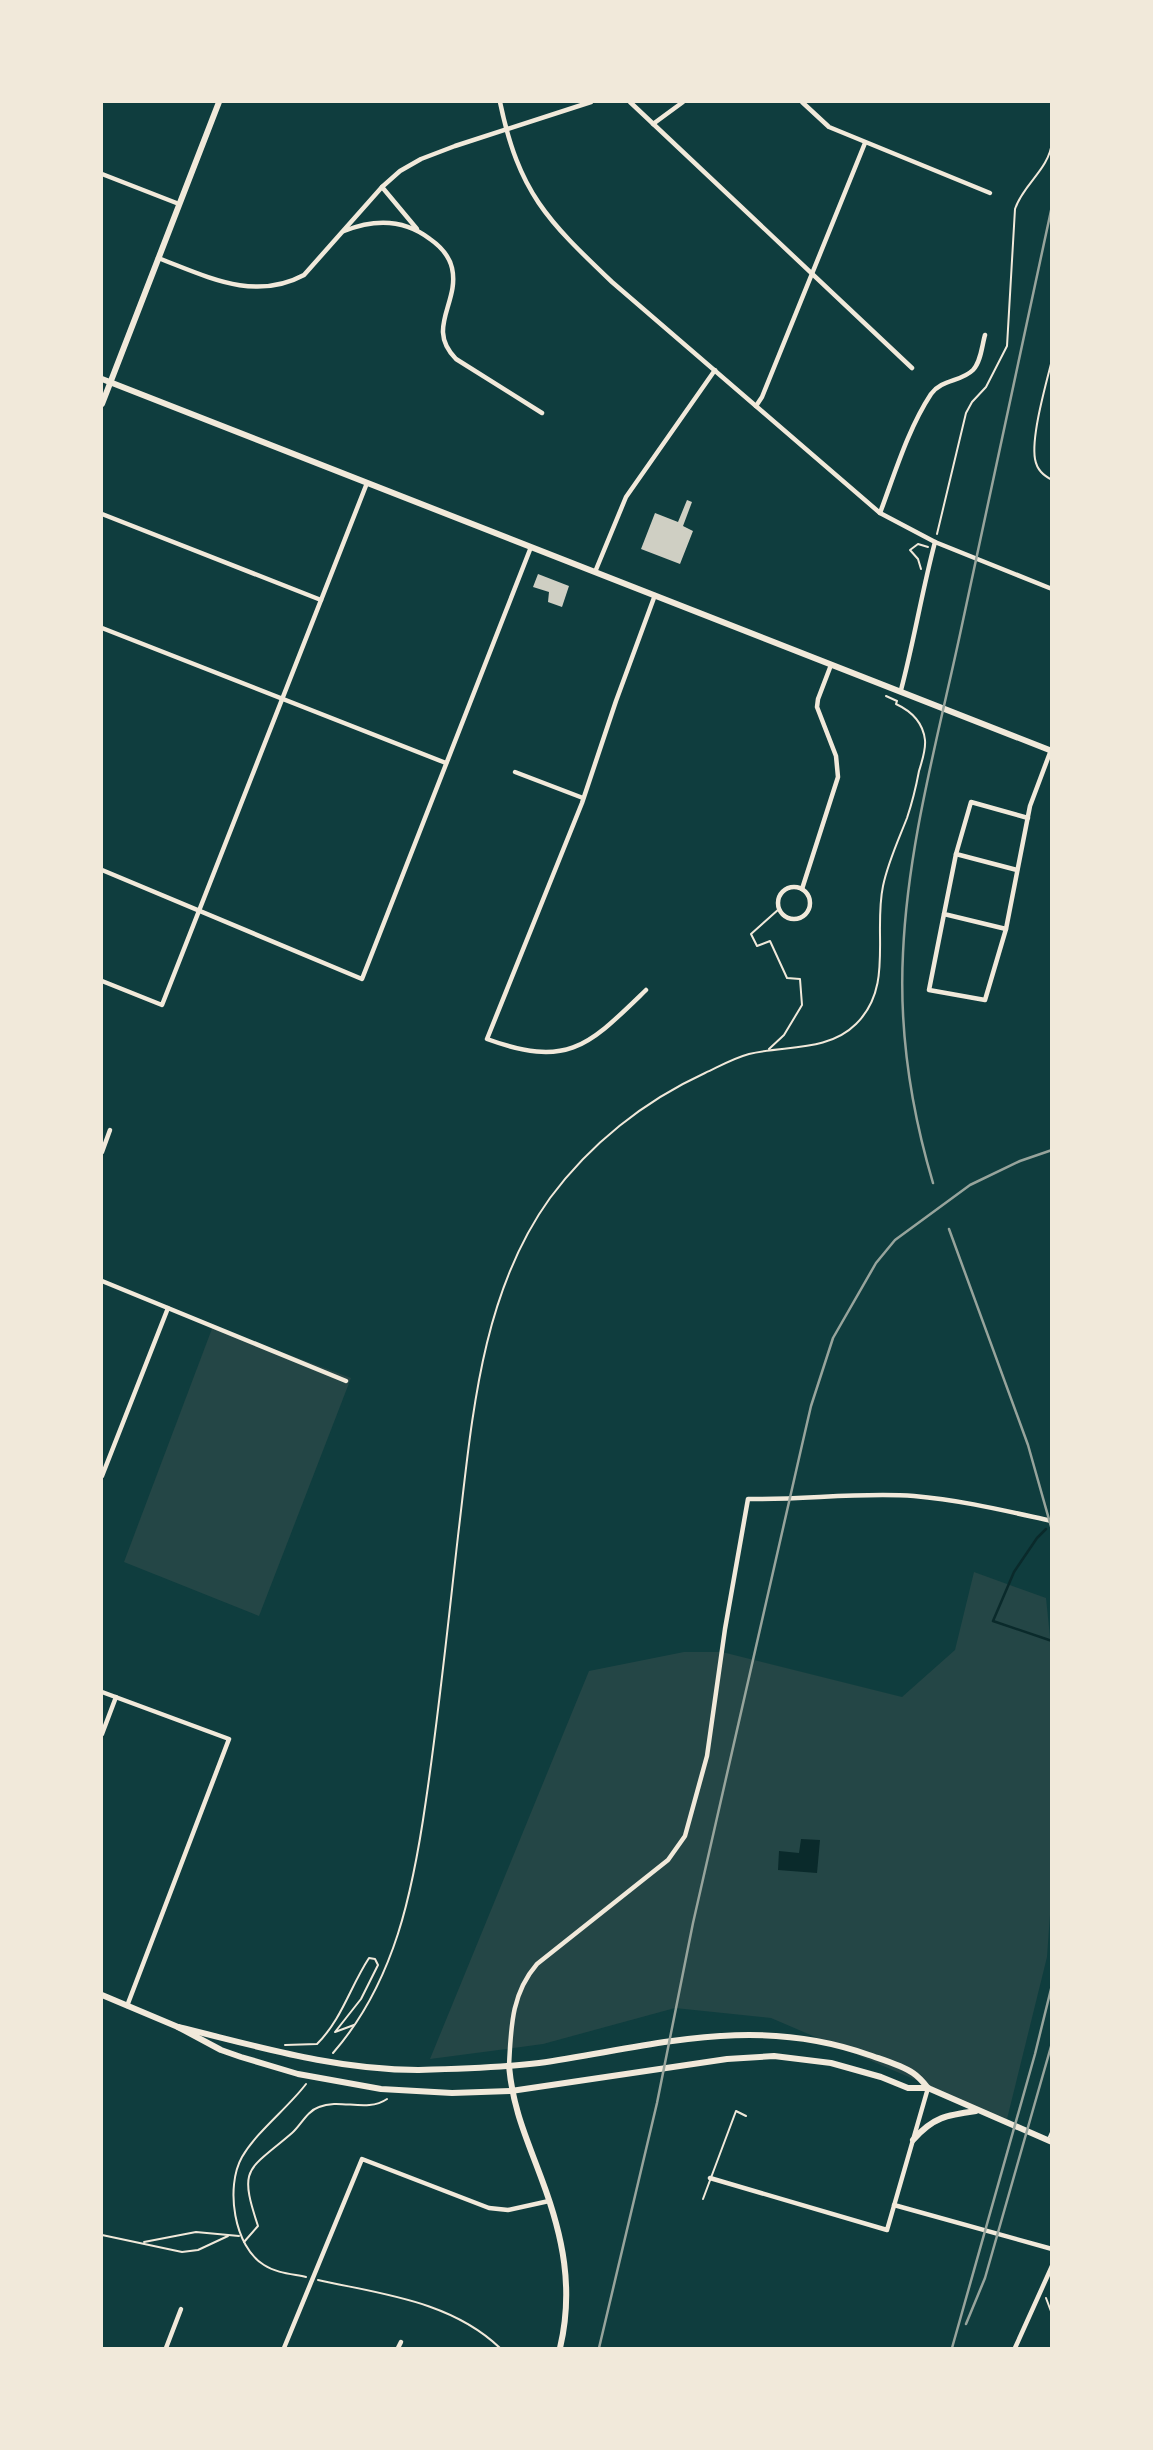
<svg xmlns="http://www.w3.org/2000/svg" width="1153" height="2450" viewBox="0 0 1153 2450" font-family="Spectral,serif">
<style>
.green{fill:#244646}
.water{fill:#0a2a2b}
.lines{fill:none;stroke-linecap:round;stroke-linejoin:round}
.stream{stroke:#0a2a2b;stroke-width:2.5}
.building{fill:#cfcfc3}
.path{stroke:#f1e9da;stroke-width:2}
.service{stroke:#f1e9da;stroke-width:2}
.minor{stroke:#f1e9da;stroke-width:4.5}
.secondary{stroke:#f1e9da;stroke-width:6}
.primary{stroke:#f1e9da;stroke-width:6}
.rail{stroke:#97a49c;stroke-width:2.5}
</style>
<rect width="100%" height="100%" fill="#0f3d3e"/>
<g class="green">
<polygon points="213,1326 351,1378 259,1616 124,1562"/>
<polygon points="974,1572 1046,1598 1052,1656 1051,1901 1047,1957 1007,2119 771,2018 675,2008 543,2044 430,2059 589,1671 684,1652 722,1652 902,1697 955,1650"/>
</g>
<polygon class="water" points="801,1839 820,1840 817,1873 778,1870 779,1851 799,1853"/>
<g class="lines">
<polyline class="stream" points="1046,1529 1037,1538 1014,1572 993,1621 1052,1641"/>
</g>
<g class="building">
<polygon points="687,500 692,502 683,526 693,531 680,564 641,549 655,513 678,522"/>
<polygon points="538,574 569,586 562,607 548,602 549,592 533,587"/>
</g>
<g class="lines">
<g class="path">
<path d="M 1052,360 C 1046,384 1031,436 1035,459 C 1037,470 1043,475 1052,480"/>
<path d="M 937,534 L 966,413 L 972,402 L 986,387 L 1007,346 L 1015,209 C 1023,184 1049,170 1052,142"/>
<polyline points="921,569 918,559 910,550 918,544 928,547"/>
<polyline points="769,1049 784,1035 802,1005 800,979 787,978 770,941 757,946 751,934 779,909"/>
<path d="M 285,2045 L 317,2044 C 342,2019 350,1987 369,1958 L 375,1959 L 378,1965 L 361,1999 L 335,2032 L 354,2025"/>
<path d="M 333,2053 C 395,1982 413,1891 426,1800 C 439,1712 448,1624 458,1536 C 472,1421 480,1295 550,1198 C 590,1144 644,1101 705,1073 C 720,1066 734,1058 749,1054 C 785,1045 828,1052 856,1024 C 894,987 873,933 883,886 C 888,862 898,841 907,818 C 912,803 916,787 919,771 C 922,761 926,750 925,740 C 923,722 911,711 896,704 L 897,701 L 886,696"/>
<polyline points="102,2235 182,2252 198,2250 228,2236"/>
<polyline points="144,2242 196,2232 239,2236"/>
<path d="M 244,2242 L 258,2226 C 238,2166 248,2171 292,2133 C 301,2125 307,2111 319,2107 C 340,2098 367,2113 387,2099"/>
<path d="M 306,2277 C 292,2274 276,2273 264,2265 C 234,2247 225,2187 242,2157 C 258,2130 287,2109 306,2084"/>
<path d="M 318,2280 C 381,2294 451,2301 500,2348"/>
<polyline points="1046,2298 1052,2314"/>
</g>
<g class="service">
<polyline points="1048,2139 1052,2130"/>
<polyline points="703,2199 736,2111 746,2116"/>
</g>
<g class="minor">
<path d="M 500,102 C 519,193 547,220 612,282 L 880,513 L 935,542 L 1052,589"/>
<polyline points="630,102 912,368"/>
<polyline points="802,102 829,127 990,193"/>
<polyline points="653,124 683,102"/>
<polyline points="102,174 179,204"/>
<polyline points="382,187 417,229"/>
<path d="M 344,231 C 374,219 404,219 430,239 C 440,246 449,255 452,268 C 460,303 425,328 456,359 L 542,413"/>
<path d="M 158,258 C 206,276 254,302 304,275 L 382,187 L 400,171 L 421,159 L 455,146 L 591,102"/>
<polyline points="756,406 762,397 865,143"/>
<path d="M 880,513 C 895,473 908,429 931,394 C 942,379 961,382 973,370 C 981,362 982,345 985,335"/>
<polyline points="102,514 321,600"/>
<polyline points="595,572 626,497 715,370"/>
<polyline points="102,628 446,763"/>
<path d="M 901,690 C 914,641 922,591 935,542"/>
<polyline points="515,772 583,798"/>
<polyline points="956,854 944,914 1006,929"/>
<polyline points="102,870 362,979 531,547"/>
<polyline points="1017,870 956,854 971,802 1028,818"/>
<circle cx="794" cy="903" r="16"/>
<polyline points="802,889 838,777 836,756 817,707 818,699 831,665"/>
<polyline points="944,914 929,990 985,1000 1006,929 1030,806 1051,750"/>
<polyline points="102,981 162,1005 367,483"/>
<path d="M 646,990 C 589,1045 569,1069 487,1039 L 582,803 L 616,701 L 655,595"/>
<polyline points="102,1152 110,1130"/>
<polyline points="102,1281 346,1381"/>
<polyline points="102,1476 168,1308"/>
<polyline points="102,1692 229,1739 127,2006"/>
<polyline points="102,1734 116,1697"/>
<path d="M 509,2066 C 511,2028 511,1994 537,1964 L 668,1860 L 685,1836 L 707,1756 L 725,1629 L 748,1499 C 804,1500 859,1492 914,1496 C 961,1500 1006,1511 1052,1521"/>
<polyline points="710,2178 887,2230 928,2088"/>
<polyline points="894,2205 1052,2249"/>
<polyline points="166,2348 181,2309"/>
<polyline points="284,2348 362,2159 489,2208 508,2210 549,2201"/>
<polyline points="398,2348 401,2342"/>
<polyline points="1015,2348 1052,2266"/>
</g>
<g class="secondary">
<polyline points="102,379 1052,751"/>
<polyline points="102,404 219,102"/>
<path d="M 509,2066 C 513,2110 527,2139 542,2180 C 563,2236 574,2289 560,2348"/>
</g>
<g class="primary">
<polyline points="102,1995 178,2027 221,2050 241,2057 298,2074 381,2089 452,2093 511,2091 727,2059 774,2056 831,2063 881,2077 908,2088 928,2088"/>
<path d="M 178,2027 C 257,2046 335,2070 418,2070 C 458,2069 499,2068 539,2063 C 655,2046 754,2014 869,2055 C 883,2060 901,2065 913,2073 C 919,2077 924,2083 928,2088 L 1052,2142"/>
<path d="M 913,2140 C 933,2117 947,2115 976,2111"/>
</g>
<g class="rail">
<path d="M 933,1183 C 911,1109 899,1031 903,953 C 908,842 939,734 962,625 C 991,486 1022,346 1052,206"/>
<polyline points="949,1229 1028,1445 1052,1530"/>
<polyline points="966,2324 985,2278 1052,2043"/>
<polyline points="599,2348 657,2103 693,1923 802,1445 811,1406 833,1338 876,1263 895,1240 970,1185 1020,1161 1052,1150"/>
<polyline points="952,2348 1035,2054 1052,1985"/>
</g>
</g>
<rect width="1153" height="2450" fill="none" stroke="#f1e9da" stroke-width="206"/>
</svg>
